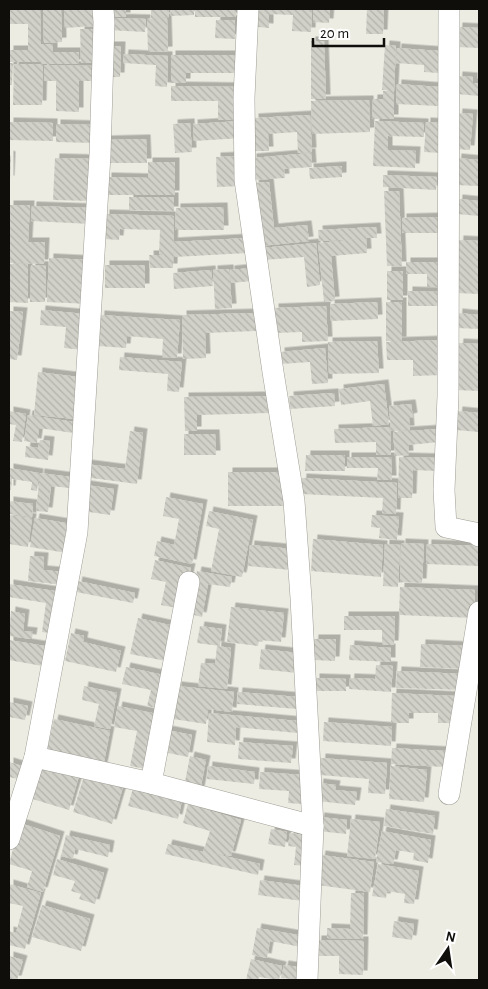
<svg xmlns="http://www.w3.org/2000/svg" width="488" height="989" viewBox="0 0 488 989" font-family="'Alegreya Sans',sans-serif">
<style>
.building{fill:url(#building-back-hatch);filter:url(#shadow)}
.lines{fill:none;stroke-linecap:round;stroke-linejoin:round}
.minor-casing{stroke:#9e9d95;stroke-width:22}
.minor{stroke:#fff;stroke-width:21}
</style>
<defs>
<pattern id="building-back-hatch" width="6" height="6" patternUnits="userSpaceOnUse" patternTransform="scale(1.25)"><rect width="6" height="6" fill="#d2d1c9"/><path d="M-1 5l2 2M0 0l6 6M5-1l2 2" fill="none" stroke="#b3b2ab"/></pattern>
<filter id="shadow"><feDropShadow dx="4.5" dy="-4.5" stdDeviation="0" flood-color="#0004"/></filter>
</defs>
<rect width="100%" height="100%" fill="#edece3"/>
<g class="building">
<polygon points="9,9 40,9 41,44 53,44 53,52 79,52 79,64 41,64 41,62 9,62 9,50 28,50 28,24 9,24"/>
<polygon points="43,9 61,9 62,42 44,43"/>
<polygon points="64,9 93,9 94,26 65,28"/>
<rect x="108" y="9" width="18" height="8"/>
<polygon points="151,9 168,9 169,17 151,18"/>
<polygon points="170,9 194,9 194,15 171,16"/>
<rect x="195" y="9" width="41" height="8"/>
<polygon points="251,9 312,9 311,32 292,31 293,15 269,14 269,28 248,26"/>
<polygon points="313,9 330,9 329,23 313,22"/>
<polygon points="367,9 384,9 383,34 366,34"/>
<polygon points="109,18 146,19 145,32 108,30"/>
<polygon points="167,18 168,51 148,52 147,19"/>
<polygon points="216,20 235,20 235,39 215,38"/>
<polygon points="458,27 479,28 479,48 457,47"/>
<polygon points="80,29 94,29 95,63 81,63"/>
<polygon points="311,41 324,41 326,99 311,99"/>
<polygon points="385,45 396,46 394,91 382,90"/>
<polygon points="109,46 121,46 120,77 108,77"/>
<polygon points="397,48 440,51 438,73 424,72 424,65 396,63"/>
<polygon points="124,54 168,56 167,87 155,86 156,65 123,63"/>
<polygon points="171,55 238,55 238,73 186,73 186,83 171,83"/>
<polygon points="9,63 13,63 12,85 9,85"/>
<polygon points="14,64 43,64 42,105 13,105"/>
<polygon points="44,65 95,66 95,81 79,81 79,112 56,111 56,81 44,81"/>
<polygon points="458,76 473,77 473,83 479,83 479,96 457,94"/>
<polygon points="397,84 440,87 438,106 396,104"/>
<polygon points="171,86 241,87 241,120 218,120 218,101 171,101"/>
<polygon points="383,91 394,91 394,119 372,119 373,99 383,99"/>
<polygon points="369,100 370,132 312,134 311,101"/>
<polygon points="458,113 473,114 470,150 455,149"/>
<polygon points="310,115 312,152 298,153 297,132 268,134 269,151 255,151 254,118"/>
<polygon points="241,121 242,138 194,141 193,124"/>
<polygon points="375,121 424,123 424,137 388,136 388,150 416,151 415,168 373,166"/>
<polygon points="9,122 53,123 53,141 9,140"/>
<polygon points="426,122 443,123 441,153 424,152"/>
<polygon points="190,123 192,152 175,153 173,124"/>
<polygon points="56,124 94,125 94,143 56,142"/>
<polygon points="146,139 147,163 107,163 106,140"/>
<polygon points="311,153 312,167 284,169 285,178 253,180 252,158"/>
<polygon points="9,155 11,156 10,180 9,180"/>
<polygon points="241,156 242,186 217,187 216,157"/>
<polygon points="55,158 93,159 91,201 53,200"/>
<polygon points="457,158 479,160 479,186 455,185"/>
<polygon points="148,162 175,162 175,195 107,195 107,177 148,178"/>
<polygon points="342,166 342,177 310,179 309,168"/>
<polygon points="383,175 437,177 436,190 383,187"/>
<polygon points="269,182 274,228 307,225 309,241 261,246 254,183"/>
<polygon points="384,191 399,191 402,266 387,266"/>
<polygon points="129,197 174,197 174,211 129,210"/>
<polygon points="458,199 479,201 479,216 457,214"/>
<polygon points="9,205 30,205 28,242 45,242 44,264 9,263"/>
<polygon points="32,206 92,208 91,224 31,221"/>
<polygon points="223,207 224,230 175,230 176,208"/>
<polygon points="105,214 174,216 173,268 150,268 149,255 169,255 159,254 160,230 120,229 119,240 105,239"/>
<polygon points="440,217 441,233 402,233 402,218"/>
<polygon points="376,227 377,238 366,238 367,253 331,256 335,301 324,302 318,243 361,239 319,241 318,230"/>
<polygon points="247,238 248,253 174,257 173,242"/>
<polygon points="459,240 479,241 479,294 456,293"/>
<polygon points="316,243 320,285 307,287 304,257 263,260 261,248"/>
<polygon points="49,258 90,260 88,304 47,302"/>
<polygon points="406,262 441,262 440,287 427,287 427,274 406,274"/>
<polygon points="9,264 28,264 28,303 9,302"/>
<polygon points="31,265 46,266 45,302 30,302"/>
<rect x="105" y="265" width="40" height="23"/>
<polygon points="251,268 252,281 231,283 230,270"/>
<polygon points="229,269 232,308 215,309 213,270"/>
<polygon points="211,270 213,286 174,289 173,273"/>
<rect x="387" y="271" width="16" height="29"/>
<polygon points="408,291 440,292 440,306 408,306"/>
<polygon points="377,302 378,319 331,321 330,304"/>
<rect x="386" y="302" width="16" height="39"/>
<polygon points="326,306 328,341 302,342 302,332 275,333 274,308"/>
<polygon points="41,310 86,314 83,350 64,348 66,327 40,325"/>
<polygon points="9,311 23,312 17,360 9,359"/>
<polygon points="258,313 259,331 205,333 206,358 183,359 182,315"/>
<polygon points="458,313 479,315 479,329 457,328"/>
<polygon points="100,315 180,320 177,358 162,357 163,339 127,336 126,348 98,346"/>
<polygon points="442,340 443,375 413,376 413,360 387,360 386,342"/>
<polygon points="377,341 379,373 329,374 328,342"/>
<polygon points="459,343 479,344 479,391 455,390"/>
<polygon points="325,348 328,383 312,384 310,362 281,364 280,352"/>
<polygon points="120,357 182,362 179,392 167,391 168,374 119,370"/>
<polygon points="38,372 79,377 75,419 34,415"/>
<polygon points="384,384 389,424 373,426 370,401 341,405 339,389"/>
<polygon points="334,393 335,406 290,409 289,396"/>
<polygon points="270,396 270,413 197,415 197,431 185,431 184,397"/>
<polygon points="411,404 413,417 409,418 410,430 391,431 389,406"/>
<polygon points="9,411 26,414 22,442 13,441 16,425 9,424"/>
<polygon points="458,411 479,413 479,432 456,430"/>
<polygon points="28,415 74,422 73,433 39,428 37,443 24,441"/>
<polygon points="390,427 391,455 376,455 376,442 335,443 334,429"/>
<polygon points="439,429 440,442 408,445 409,455 395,456 393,432"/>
<polygon points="130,431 143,433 137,484 84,477 86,464 125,469"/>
<polygon points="184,434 215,434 216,455 184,455"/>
<polygon points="40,440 50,441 48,460 25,457 26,446 38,448"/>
<polygon points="306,455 345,455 345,471 305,471"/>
<polygon points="347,457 391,457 392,480 377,480 378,468 347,468"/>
<polygon points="399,457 437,458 436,471 413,470 412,498 398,498"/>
<polygon points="9,468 39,473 37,491 31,490 32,482 12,479 11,490 9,490"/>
<polygon points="228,472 286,472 287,506 228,506"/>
<polygon points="40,473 71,477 69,488 51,486 48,512 36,511"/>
<polygon points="302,478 397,483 396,514 382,513 383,498 301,494"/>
<polygon points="86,485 114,489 110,515 82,511"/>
<polygon points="166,497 203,504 192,564 154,556 157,541 174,545 179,519 163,516"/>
<polygon points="9,501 33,504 32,517 9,514"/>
<polygon points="209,511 253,520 242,577 211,571 219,529 206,526"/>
<polygon points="9,515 32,518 28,547 9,544"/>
<polygon points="372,515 399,517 397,540 379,538 380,528 371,527"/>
<polygon points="35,518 72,524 67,553 30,547"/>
<polygon points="313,539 383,545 381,577 311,571"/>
<polygon points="401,543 424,544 422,583 400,582"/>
<polygon points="385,544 400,545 398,587 383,586"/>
<polygon points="427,544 479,546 479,566 426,564"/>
<polygon points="250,545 293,549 291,570 248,566"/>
<polygon points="30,556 44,557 43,570 64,572 63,585 28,581"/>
<polygon points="155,560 191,568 182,609 161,605 166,582 151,579"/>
<polygon points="197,571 232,577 230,587 208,584 202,617 190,614"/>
<polygon points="78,581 135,593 133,603 76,592"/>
<polygon points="9,584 61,592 54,634 42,632 46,603 9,597"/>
<polygon points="400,587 475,590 474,618 399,615"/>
<polygon points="231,607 284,613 281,642 259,640 258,646 227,642"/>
<polygon points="11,611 25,614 23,631 33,632 32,639 9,636"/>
<polygon points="344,616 395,616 394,645 382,645 382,630 344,630"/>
<polygon points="138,618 179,627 171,662 130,654"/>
<polygon points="200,626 222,629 220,646 197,643"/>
<polygon points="71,633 84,636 83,642 121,651 116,672 65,661"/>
<polygon points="314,639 336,639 335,661 313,660"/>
<polygon points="9,640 51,647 48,667 9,660"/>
<polygon points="421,644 466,646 465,669 420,667"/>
<polygon points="350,645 391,648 391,662 349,660"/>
<polygon points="217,646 231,648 227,689 198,686 201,663 215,664"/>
<polygon points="261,649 299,653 297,673 259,669"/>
<polygon points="376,665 393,666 391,692 349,689 350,678 375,679"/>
<polygon points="126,667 168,676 161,709 147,706 151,690 122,684"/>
<polygon points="397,671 465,674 465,690 396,688"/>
<polygon points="315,678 346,679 346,691 315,691"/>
<polygon points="84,686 117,693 110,729 94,726 99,704 82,700"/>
<polygon points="177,686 234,692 232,712 208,709 206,724 173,719"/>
<polygon points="238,692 298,697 297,709 237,704"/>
<polygon points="392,693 455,696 454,723 438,723 438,713 409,713 409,723 391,723"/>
<polygon points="9,702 28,706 25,720 9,717"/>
<polygon points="118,706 157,714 146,769 130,766 137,731 114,727"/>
<polygon points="209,713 298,721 297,733 236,727 235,745 207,742"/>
<polygon points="54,719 110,731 103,767 46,755"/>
<polygon points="324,722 392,727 391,746 323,741"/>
<polygon points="167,730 192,735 188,757 163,752"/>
<polygon points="239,742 293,746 291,763 238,759"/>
<polygon points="392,748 445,751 444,767 391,764"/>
<polygon points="190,756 206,760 200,791 184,787"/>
<polygon points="321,758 387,763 385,794 368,793 369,779 320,775"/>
<polygon points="9,762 22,766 18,779 9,777"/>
<polygon points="39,765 79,776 69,810 29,798"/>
<polygon points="208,766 255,772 254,784 207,779"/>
<polygon points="391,766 427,770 424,802 389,799"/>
<polygon points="260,772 304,775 301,804 288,803 289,791 259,789"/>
<polygon points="84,776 123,787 112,824 73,812"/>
<polygon points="319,783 336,785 335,790 357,792 355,805 317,801"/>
<polygon points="133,788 182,800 178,819 128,806"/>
<polygon points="188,804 241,820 231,856 206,852 260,864 258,875 165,854 168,844 203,852 210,831 183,823"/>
<polygon points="386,809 435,816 433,834 384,826"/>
<polygon points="320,817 347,820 346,834 318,831"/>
<polygon points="351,819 380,822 375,859 347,856"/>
<polygon points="20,823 60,836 43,892 27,887 32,871 9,864"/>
<polygon points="271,829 287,832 285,847 268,844"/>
<polygon points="382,831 431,840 428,863 413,860 414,853 396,850 393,864 376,862"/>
<polygon points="290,833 311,836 308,866 294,865 296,847 288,846"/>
<polygon points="66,835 110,845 108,857 75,849 73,859 61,856"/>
<polygon points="321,855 374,862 370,892 317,885"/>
<polygon points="57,859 104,873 95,904 79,899 81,894 71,891 75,881 53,875"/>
<polygon points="378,864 419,871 414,904 404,903 405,894 387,891 386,898 372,896"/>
<polygon points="260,880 304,886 302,901 258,895"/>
<polygon points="9,884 41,893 25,949 9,945 9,931 16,933 23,906 9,903"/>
<polygon points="351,893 364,893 363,939 327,938 327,928 350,929"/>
<polygon points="42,905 90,919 81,951 32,937"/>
<polygon points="394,921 414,924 412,940 392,937"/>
<polygon points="257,928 304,936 301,947 270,941 267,958 252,955"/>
<polygon points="317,940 364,941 363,975 339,974 339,956 316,956"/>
<polygon points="9,956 23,960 17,980 9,980"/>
<polygon points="251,959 282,966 279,980 259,977 258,980 246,980"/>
<polygon points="284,965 304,968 303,980 281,978"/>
</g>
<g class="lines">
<defs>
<g id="minor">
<polyline points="248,9 244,98 245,180 273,372 294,501 301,598 313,826 307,980"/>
<polyline points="449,9 448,396 444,490 446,527 475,533 479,536"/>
<polyline points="35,757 151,783 313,826"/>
<polyline points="151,783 189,582"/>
<polyline points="449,794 479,612"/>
<polyline points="9,839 35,757 77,532 100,155 104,22 103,9"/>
</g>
</defs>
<use href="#minor" class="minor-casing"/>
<use href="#minor" class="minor"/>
</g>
<rect width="488" height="989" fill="none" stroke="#0f0e0b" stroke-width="20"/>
<g transform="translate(448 949) rotate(13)" stroke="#ffffff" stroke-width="4" paint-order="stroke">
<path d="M0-4L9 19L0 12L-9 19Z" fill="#0f0e0b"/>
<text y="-8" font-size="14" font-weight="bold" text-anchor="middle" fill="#0f0e0b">N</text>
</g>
<path d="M313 38v8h71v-8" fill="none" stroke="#0f0e0b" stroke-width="2.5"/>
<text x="320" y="38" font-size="15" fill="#0f0e0b" stroke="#ffffff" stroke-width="4" paint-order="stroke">20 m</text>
</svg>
